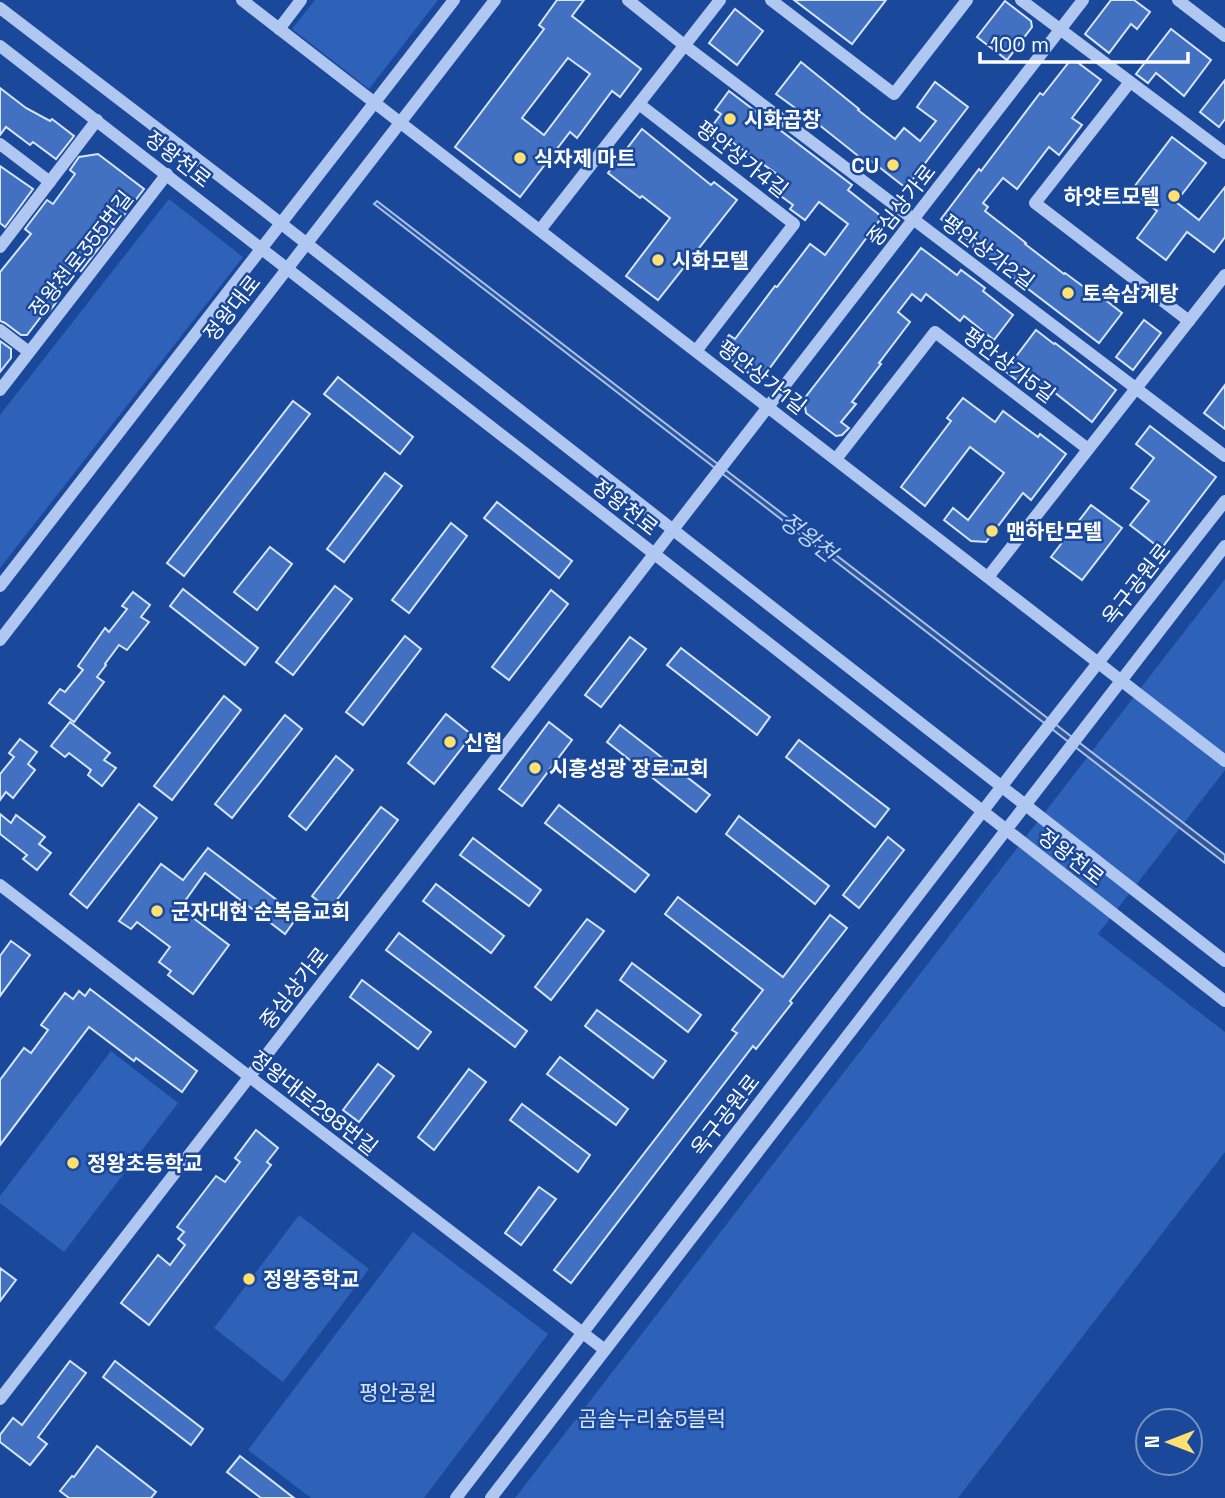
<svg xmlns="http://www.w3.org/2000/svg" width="1225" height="1498" viewBox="0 0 1225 1498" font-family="'Space Grotesk','Noto Sans KR',sans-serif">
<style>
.green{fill:#2e61b8}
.water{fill:#335592;stroke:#a3c2f3;stroke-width:2}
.building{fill:#4371c1;stroke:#d7e5fc;stroke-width:2;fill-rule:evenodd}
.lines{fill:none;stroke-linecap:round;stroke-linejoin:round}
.minor{stroke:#b0c8f1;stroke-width:12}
.poi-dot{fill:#ffe070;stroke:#1a489a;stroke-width:2.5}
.labels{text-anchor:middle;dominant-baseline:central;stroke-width:5;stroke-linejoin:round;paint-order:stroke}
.poi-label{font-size:21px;font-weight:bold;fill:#fff;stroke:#1a489a;text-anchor:start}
.street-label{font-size:21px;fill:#fff;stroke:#1a489a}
.park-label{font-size:21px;fill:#d7e5fc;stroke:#1a489a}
.water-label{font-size:23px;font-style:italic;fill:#bdd3f8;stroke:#1a489a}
</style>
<rect width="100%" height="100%" fill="#1a489a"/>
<g class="green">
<polygon points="315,0 438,0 369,89 292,29"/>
<polygon points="169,199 243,257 0,568 0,415"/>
<polygon points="1225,579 1225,770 1098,934 1225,1032 1225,1152 958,1498 515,1498"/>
<polygon points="111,1051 178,1103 64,1252 0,1203 0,1196"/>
<polygon points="299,1215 369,1269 283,1382 214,1328"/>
<polygon points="413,1232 548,1334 424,1498 311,1498 248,1450"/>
</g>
<polygon class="water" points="377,201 1225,855 1225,863 374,204"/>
<g class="building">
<path d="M 557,0 L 584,0 L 572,16 L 641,69 L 620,97 L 612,91 L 577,138 L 570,132 L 520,197 L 455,147 L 544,29 L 539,25 ZM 568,58 L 590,74 L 544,135 L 522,118 Z"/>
<polygon points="794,0 886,0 852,44"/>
<polygon points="1111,0 1134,0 1150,12 1137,29 1131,24 1109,53 1085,34"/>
<polygon points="1005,1 1031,21 1032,27 1007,60 977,37"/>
<polygon points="735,9 763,31 737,65 709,43"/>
<polygon points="1171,29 1211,60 1184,96 1156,73 1148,83 1136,74"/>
<polygon points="801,62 859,109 858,110 895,139 904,128 920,141 936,121 917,107 935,82 968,107 906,188 870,160 867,163 803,112 802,113 776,94"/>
<polygon points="1069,62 1077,62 1101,80 1072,118 1082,125 1059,155 1049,147 1017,189 1003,178 983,203 988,207 985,211 1026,243 1025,244 1064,274 1065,273 1092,293 1094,291 1122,313 1099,343 973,247 975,245 941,219 979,169 981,171 1040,93 1043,95"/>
<polygon points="1225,80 1225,119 1219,127 1200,112"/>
<polygon points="0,88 26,108 50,121 52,119 74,136 56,159 33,142 30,145 6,127 0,135"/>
<polygon points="729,91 852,185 848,190 882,217 766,373 751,375 722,353 721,345 729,335 735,339 775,286 777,287 810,244 825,255 848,224 819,202 805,220 790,209 793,205 778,194 788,182 732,142 727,148 707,133 721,114 715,110"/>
<polygon points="642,129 711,185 714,182 737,200 658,300 626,276 670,218 642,196 640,198 608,173"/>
<polygon points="1172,137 1206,163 1176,202 1199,220 1225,187 1225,237 1214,252 1187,232 1166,260 1137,238 1157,211 1131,191"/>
<polygon points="98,154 144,189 81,271 77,268 57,293 61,296 49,312 46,310 27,335 21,335 5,323 0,321 0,272 31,234 25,229 47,200 53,204 75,174 70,170 79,157"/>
<polygon points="0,166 33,189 5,227 0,223"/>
<polygon points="921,248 957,275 961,270 985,288 983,291 1013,315 994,340 964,316 960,321 926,294 921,301 912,294 898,312 910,322 879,363 881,364 852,402 856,404 841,422 849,428 842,435 836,436 806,413 804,399"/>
<polygon points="1144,320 1161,333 1133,370 1116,357"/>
<polygon points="1036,330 1054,344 1055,343 1116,390 1092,422 1026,370 1018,381 1005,371"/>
<polygon points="0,341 11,349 11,358 0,372"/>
<polygon points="338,377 413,437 400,454 324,394"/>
<polygon points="1225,385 1225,429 1204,413"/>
<polygon points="963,398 995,422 1003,411 1038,437 1040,434 1066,454 1031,500 1023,493 986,542 971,541 944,520 953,508 968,520 1004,473 970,447 925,506 901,487 951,421 947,418"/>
<polygon points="293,401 310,414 184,576 167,563"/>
<polygon points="1150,426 1216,477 1161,549 1130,525 1149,501 1131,488 1154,458 1136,444"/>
<polygon points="385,473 402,486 344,562 327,549"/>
<polygon points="497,502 572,561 559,578 484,518"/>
<polygon points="1091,505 1122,528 1082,580 1051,557"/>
<polygon points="451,523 467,536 409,613 392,600"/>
<polygon points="270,547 292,564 257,610 234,592"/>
<polygon points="335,586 352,599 293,675 276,662"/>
<polygon points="183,589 258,648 245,665 170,606"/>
<polygon points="551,590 568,604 509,680 492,667"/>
<polygon points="133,592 150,605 141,617 149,622 127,650 119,645 105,664 106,665 97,677 104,682 74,722 49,703 60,689 65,692 83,670 78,666 105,628 109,632 127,609 122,606"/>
<polygon points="405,636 421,649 363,725 346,712"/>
<polygon points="630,637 646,649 601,707 585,695"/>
<polygon points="681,648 770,717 757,735 667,665"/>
<polygon points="224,696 241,710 172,800 154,786"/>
<polygon points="446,714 472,735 434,784 408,763"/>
<polygon points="285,715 302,729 232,818 215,804"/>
<polygon points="70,722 110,753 104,760 116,768 102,786 88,775 91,770 69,753 65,757 51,746"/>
<polygon points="549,722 572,740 522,806 499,789"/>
<polygon points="620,725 710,795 696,812 607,742"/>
<polygon points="20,739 37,752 28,764 35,770 13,798 6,792 0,800 0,774 14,757 9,753"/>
<polygon points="799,740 889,809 875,827 786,757"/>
<polygon points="336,756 353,770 306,830 289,816"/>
<polygon points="139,804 157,818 87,908 70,894"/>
<polygon points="559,805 649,875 635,892 545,823"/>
<polygon points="381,807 398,820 329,910 312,896"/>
<polygon points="0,814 11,823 16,815 45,837 39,844 51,853 37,870 23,859 27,855 0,834"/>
<polygon points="739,816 829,886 815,904 726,834"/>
<polygon points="888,837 904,850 859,908 843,895"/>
<polygon points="473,838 541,890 529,906 460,855"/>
<polygon points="208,848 298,916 285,934 205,873 180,908 229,945 193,994 168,975 171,971 159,962 170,947 137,922 131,929 119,921 161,864 183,880"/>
<polygon points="436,884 504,936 491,953 423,901"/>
<polygon points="678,897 783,977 830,915 847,928 790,1001 792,1003 756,1049 753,1046 571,1283 554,1270 737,1033 732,1030 763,990 665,914"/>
<polygon points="587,919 604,931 551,1000 535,987"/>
<polygon points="399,933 527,1031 515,1047 386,950"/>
<polygon points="11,941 30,955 0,996 0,956"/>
<polygon points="632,963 701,1015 688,1032 620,980"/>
<polygon points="362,980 431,1032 418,1049 350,997"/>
<polygon points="90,989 197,1071 182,1092 136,1058 134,1061 89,1027 0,1145 0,1080 24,1048 31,1053 48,1030 41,1025 65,993 73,999 79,991 85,996"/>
<polygon points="597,1010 666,1061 653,1078 585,1026"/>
<polygon points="560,1057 628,1109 616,1125 547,1074"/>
<polygon points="378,1064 394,1076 359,1122 343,1110"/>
<polygon points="469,1069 486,1082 434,1150 418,1137"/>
<polygon points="522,1104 590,1155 578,1172 510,1120"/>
<polygon points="256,1130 278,1148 267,1162 271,1165 149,1325 121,1303 158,1255 170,1265 185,1245 178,1239 184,1232 177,1227 216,1176 225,1182 240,1162 235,1158"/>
<polygon points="539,1187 556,1199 521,1245 505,1233"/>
<polygon points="0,1268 16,1280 0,1301"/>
<polygon points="70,1361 86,1373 38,1437 47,1444 30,1465 0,1442 0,1435 13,1418 22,1425"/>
<polygon points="115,1361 203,1429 191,1445 103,1377"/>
<polygon points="97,1446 156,1492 151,1498 69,1498 60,1491 72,1476 74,1477"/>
<polygon points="240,1456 294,1498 261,1498 227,1472"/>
</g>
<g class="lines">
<g class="minor">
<polyline points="242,0 1225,761"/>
<polyline points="628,0 684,45 1225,456"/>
<polyline points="771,0 894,94 967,0"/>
<polyline points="1021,0 1225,153"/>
<polyline points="1178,0 1225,36"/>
<polyline points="0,8 256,204 1225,961"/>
<polyline points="279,29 301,0"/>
<polyline points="0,46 606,516 1225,1001"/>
<polyline points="1130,82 1035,203 1189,321"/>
<polyline points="639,104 794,224 696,351"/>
<polyline points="0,144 50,182"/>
<polyline points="540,230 720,0"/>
<polyline points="0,247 97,120"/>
<polyline points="0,330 29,352"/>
<polyline points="0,390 167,174"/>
<polyline points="836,459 935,332 1088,449"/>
<polyline points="988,577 1225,275"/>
<polyline points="0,586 454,0"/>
<polyline points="0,640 495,0"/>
<polyline points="0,885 605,1350"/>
<polyline points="0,1399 1083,0"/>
<polyline points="456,1498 1025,756 1225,501"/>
<polyline points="491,1498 1225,546"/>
</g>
</g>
<g class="poi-dot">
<circle cx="730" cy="119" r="7"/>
<circle cx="520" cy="158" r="7"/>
<circle cx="893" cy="165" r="7"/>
<circle cx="1174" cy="196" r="7"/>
<circle cx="658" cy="260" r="7"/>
<circle cx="1068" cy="293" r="7"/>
<circle cx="992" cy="531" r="7"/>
<circle cx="450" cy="742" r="7"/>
<circle cx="535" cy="768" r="7"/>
<circle cx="157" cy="911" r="7"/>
<circle cx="73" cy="1163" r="7"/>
<circle cx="249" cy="1279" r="7"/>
</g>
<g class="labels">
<g class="poi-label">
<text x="744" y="119">시화곱창</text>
<text x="534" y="158">식자제 마트</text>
<text x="879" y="165" text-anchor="end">CU</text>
<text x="1160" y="196" text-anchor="end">하얏트모텔</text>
<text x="672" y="260">시화모텔</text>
<text x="1082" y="293">토속삼계탕</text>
<text x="1006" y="531">맨하탄모텔</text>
<text x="464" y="742">신협</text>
<text x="549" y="768">시흥성광 장로교회</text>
<text x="171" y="911">군자대현 순복음교회</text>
<text x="87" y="1163">정왕초등학교</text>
<text x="263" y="1279">정왕중학교</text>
</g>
<g class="street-label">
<text transform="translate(178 159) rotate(38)">정왕천로</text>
<text transform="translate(742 159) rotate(38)">평안상가4길</text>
<text transform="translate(901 205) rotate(-52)">중심상가로</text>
<text transform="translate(988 252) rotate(37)">평안상가2길</text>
<text transform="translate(81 254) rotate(-52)">정왕천로355번길</text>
<text transform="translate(232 308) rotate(-52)">정왕대로</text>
<text transform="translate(1009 365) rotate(37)">평안상가5길</text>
<text transform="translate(762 377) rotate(38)">평안상가1길</text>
<text transform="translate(625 507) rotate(38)">정왕천로</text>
<text transform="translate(1136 584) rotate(-52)">옥구공원로</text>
<text transform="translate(1071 857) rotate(38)">정왕천로</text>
<text transform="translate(294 988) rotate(-52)">중심상가로</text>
<text transform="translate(314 1103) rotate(38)">정왕대로298번길</text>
<text transform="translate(725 1115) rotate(-52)">옥구공원로</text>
</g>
<g class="park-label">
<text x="398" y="1392">평안공원</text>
<text x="652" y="1418">곰솔누리숲5블럭</text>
</g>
<g class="water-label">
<text transform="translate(808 537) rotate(38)">정왕천</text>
</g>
</g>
<g transform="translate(1169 1442) rotate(270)"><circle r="33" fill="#1a489a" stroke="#7691c2" stroke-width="2"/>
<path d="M0-5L12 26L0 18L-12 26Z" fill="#ffe070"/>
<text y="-10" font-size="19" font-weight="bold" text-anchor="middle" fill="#ffffff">N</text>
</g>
<path d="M980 52v10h208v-10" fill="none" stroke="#ffffff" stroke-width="3.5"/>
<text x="990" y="52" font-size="21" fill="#ffffff" stroke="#1a489a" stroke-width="5" paint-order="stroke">100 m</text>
</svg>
